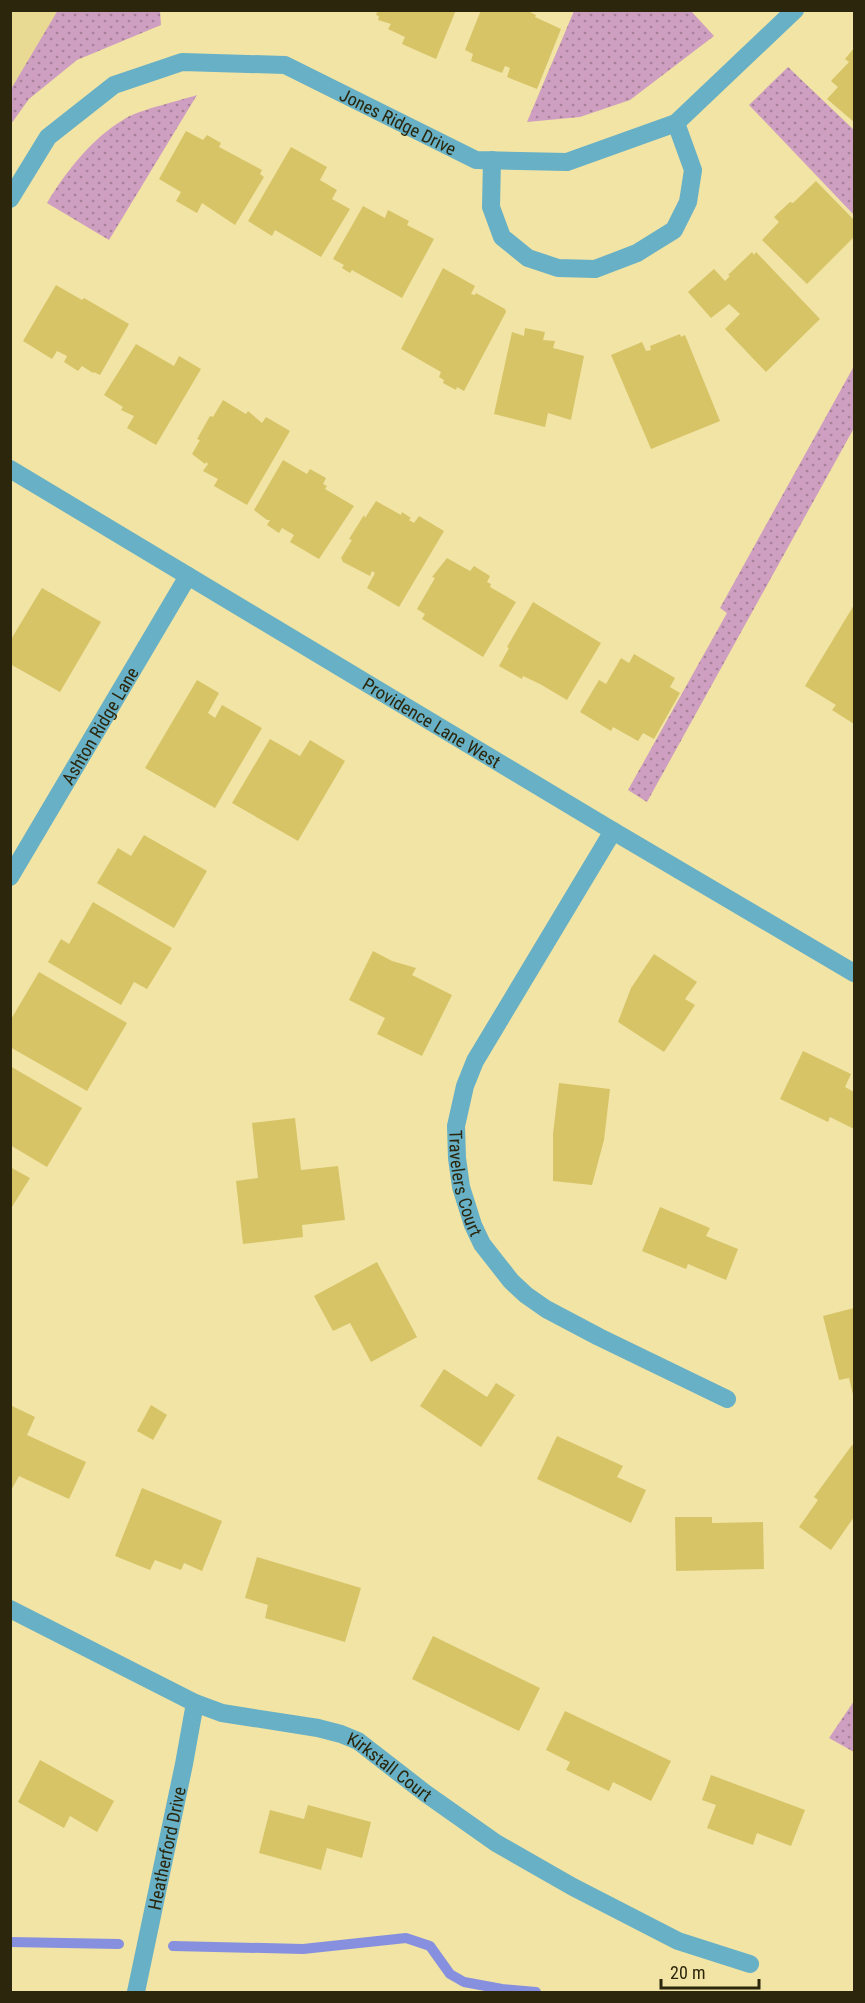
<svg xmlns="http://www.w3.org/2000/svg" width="865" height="2003" viewBox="0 0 865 2003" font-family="'Roboto Condensed',sans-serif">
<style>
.built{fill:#e9da93}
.grass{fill:url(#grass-dots)}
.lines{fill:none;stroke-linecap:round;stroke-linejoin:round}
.stream{stroke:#8790de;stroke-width:10}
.building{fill:#d7c467}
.minor{stroke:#67b0c5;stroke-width:18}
.labels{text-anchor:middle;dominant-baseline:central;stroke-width:4.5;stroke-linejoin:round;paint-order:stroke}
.street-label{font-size:18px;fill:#2b260c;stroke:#f1e4a5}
</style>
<defs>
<pattern id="grass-dots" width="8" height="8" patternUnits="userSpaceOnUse" patternTransform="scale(1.5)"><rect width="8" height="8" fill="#ce9fc0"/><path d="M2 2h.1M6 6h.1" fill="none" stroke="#a7819a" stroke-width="1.8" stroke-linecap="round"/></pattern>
</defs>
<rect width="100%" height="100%" fill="#f1e4a5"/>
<polygon class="built" points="11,11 58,11 11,89"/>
<g class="grass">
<polygon points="58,10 160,11 161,25 77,60 29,99 11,124 11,89"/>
<polygon points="574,11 691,11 714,36 630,100 580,117 527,122"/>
<polygon points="788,67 854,130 854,215 749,105"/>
<path d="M 197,95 L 109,240 L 47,203 C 67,170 92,138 126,118 C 142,109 179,101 197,95 Z"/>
<polygon points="854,366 854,428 647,802 628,790 727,613 720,608"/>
<polygon points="854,1701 854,1752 829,1738"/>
</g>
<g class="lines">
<g class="stream">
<polyline points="10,1942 119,1944"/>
<polyline points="173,1946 303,1949 406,1938 430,1946 450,1974 464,1982 502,1989 536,1992"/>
</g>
</g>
<g class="building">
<polygon points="378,10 456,10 436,59 402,44 405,37 388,29 391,24 378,20 379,16 376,15"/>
<polygon points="481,10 526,10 536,15 535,17 561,29 537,89 507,77 510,68 505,66 502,73 471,61 473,54 465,50"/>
<polygon points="854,48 854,122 827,99 838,87 831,81 849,62 845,59"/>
<polygon points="186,131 203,140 207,135 221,143 219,147 262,170 260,174 264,177 235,225 202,203 197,213 176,201 181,192 159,179"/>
<polygon points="291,147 327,167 320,180 337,190 332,199 350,209 321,257 275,230 272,236 248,221"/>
<polygon points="816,181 854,220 854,237 807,284 762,240 779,222 774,217 790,202 793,203"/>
<polygon points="363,206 385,218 388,210 409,221 407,225 434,239 402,298 352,270 350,273 342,268 344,265 333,259"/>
<polygon points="752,252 754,255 756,252 820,319 766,372 725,329 740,314 729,304 711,318 688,292 714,269 725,281 730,276 728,275"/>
<polygon points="443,268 475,286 471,294 475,295 476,293 505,309 506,312 464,391 457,387 456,390 443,383 444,380 439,377 441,372 401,349"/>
<polygon points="56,285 82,300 84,298 129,324 100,375 94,372 93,373 82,366 78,371 64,362 67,356 57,351 52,359 23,341"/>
<polygon points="525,328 545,332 543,340 555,341 553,348 584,356 571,420 548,413 545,427 494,414 512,332 524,336"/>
<polygon points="680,334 681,337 685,335 720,421 651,449 611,355 642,342 646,351 651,350 650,346"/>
<polygon points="136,344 174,366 179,356 201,369 156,445 127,428 134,416 121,410 123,407 104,395"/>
<polygon points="223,400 246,414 248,411 262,423 266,417 290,431 247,505 214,486 218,479 203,471 208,464 206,462 205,464 192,454 200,440 197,439 210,416 213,417"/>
<polygon points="283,460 307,474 310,469 326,478 323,484 327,486 325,489 354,506 319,559 290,542 294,535 282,528 279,533 267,525 270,520 267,520 254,510"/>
<polygon points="376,501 401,515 402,512 411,518 409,520 414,523 419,516 444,531 399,607 367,588 375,573 372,571 370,576 343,562 341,558 352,540 349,539 364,515 365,518"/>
<polygon points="447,558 470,571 474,566 490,576 487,582 491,584 490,587 516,602 483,657 422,619 425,614 417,609 435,578 432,577"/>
<polygon points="42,588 101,622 60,692 10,664 10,641"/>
<polygon points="533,602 601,643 567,700 540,684 523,676 522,679 499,666 509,648 507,647"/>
<polygon points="854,605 854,724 832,710 836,705 805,686"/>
<polygon points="634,654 675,678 670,687 680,693 654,739 643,733 638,741 613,727 611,731 580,712 599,680 606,684 621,658 629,663"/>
<polygon points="197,680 219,693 208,713 215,718 222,705 262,728 215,808 145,768"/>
<polygon points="270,739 300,756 310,740 345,761 298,841 232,803"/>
<polygon points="144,835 207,871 174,928 97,883 118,848 131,856"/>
<polygon points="93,902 172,948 147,989 134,982 121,1005 48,962 61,939 69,944"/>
<polygon points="373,951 392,961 416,968 412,975 452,995 422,1056 377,1034 385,1018 349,1000"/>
<polygon points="654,954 697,982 685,999 695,1005 664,1052 618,1022 631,988"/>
<polygon points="39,972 127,1023 87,1091 10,1047 10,1021"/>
<polygon points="803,1051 851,1074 845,1087 854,1092 854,1129 830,1117 828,1122 780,1099"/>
<polygon points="10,1066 82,1108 47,1167 10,1145"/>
<polygon points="559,1083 610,1089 604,1140 592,1185 553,1181 553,1134"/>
<polygon points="295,1118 301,1170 338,1166 345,1220 302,1225 303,1237 243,1244 236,1181 258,1178 252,1123"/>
<polygon points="10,1167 30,1178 10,1210"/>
<polygon points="660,1207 710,1228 706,1236 738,1249 726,1280 688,1264 686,1269 642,1251"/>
<polygon points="377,1262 417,1337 371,1362 350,1323 333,1331 314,1296"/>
<polygon points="854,1308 854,1399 849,1378 839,1380 823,1316"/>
<polygon points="444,1369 487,1397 496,1383 515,1395 481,1447 420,1406"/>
<polygon points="10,1405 35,1417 27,1435 86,1462 69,1499 19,1476 10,1492"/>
<polygon points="151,1405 167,1415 153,1440 137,1431"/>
<polygon points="557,1436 623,1466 617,1477 646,1490 631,1523 537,1479"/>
<polygon points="852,1445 854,1446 854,1517 831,1550 799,1527 818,1500 814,1497"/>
<polygon points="142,1488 222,1521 202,1571 184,1563 181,1570 155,1560 150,1570 115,1556"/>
<polygon points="675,1517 712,1517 712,1523 763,1522 764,1569 676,1571"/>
<polygon points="257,1557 361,1588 345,1642 265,1618 268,1605 245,1598"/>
<polygon points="433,1636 540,1688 519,1731 412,1679"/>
<polygon points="565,1711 671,1761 651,1801 613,1782 609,1791 566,1770 570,1762 546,1750"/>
<polygon points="40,1760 114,1801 97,1832 70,1816 64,1828 18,1802"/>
<polygon points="711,1775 805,1810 791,1846 757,1833 753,1845 707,1828 716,1805 702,1800"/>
<polygon points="308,1805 371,1822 362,1858 327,1848 321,1870 259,1853 270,1810 304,1819"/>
</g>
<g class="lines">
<g class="minor">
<polyline points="492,160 491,207 502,237 528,258 558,268 595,269 637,253 674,230 688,202 693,170 676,123"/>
<path id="s1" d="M 10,199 L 48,137 L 114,85 L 182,62 L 285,65 L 476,160 L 567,162 L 676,123 L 795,10"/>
<path id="s2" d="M 10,469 L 613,831 L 854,973"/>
<path id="s3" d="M 613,831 L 475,1061 L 465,1086 L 456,1126 L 457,1158 L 461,1187 L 473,1225 L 482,1244 L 511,1281 L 526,1295 L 546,1309 L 599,1337 L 727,1399"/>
<path id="s4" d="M 10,877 L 188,576"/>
<path id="s5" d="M 10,1609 L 195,1703 L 222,1713 L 318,1728 L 341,1734 L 358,1741 L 425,1793 L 496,1843 L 573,1887 L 678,1941 L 750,1964"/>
<path id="s6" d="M 136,1992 L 184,1764 L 195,1703"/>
</g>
</g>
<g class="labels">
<g class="street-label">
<text stroke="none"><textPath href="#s1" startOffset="458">Jones Ridge Drive</textPath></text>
<text stroke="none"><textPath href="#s2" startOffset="492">Providence Lane West</textPath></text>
<text stroke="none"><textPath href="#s4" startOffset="176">Ashton Ridge Lane</textPath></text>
<text stroke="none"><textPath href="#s3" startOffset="394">Travelers Court</textPath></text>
<text stroke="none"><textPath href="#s5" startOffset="416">Kirkstall Court</textPath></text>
<text stroke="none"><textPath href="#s6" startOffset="147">Heatherford Drive</textPath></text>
</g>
</g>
<rect width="865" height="2003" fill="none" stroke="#2b260c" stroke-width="24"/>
<path d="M661 1979v9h98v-9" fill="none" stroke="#2b260c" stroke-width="3"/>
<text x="670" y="1979" font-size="18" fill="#2b260c" stroke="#f1e4a5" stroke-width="4.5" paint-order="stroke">20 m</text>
</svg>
